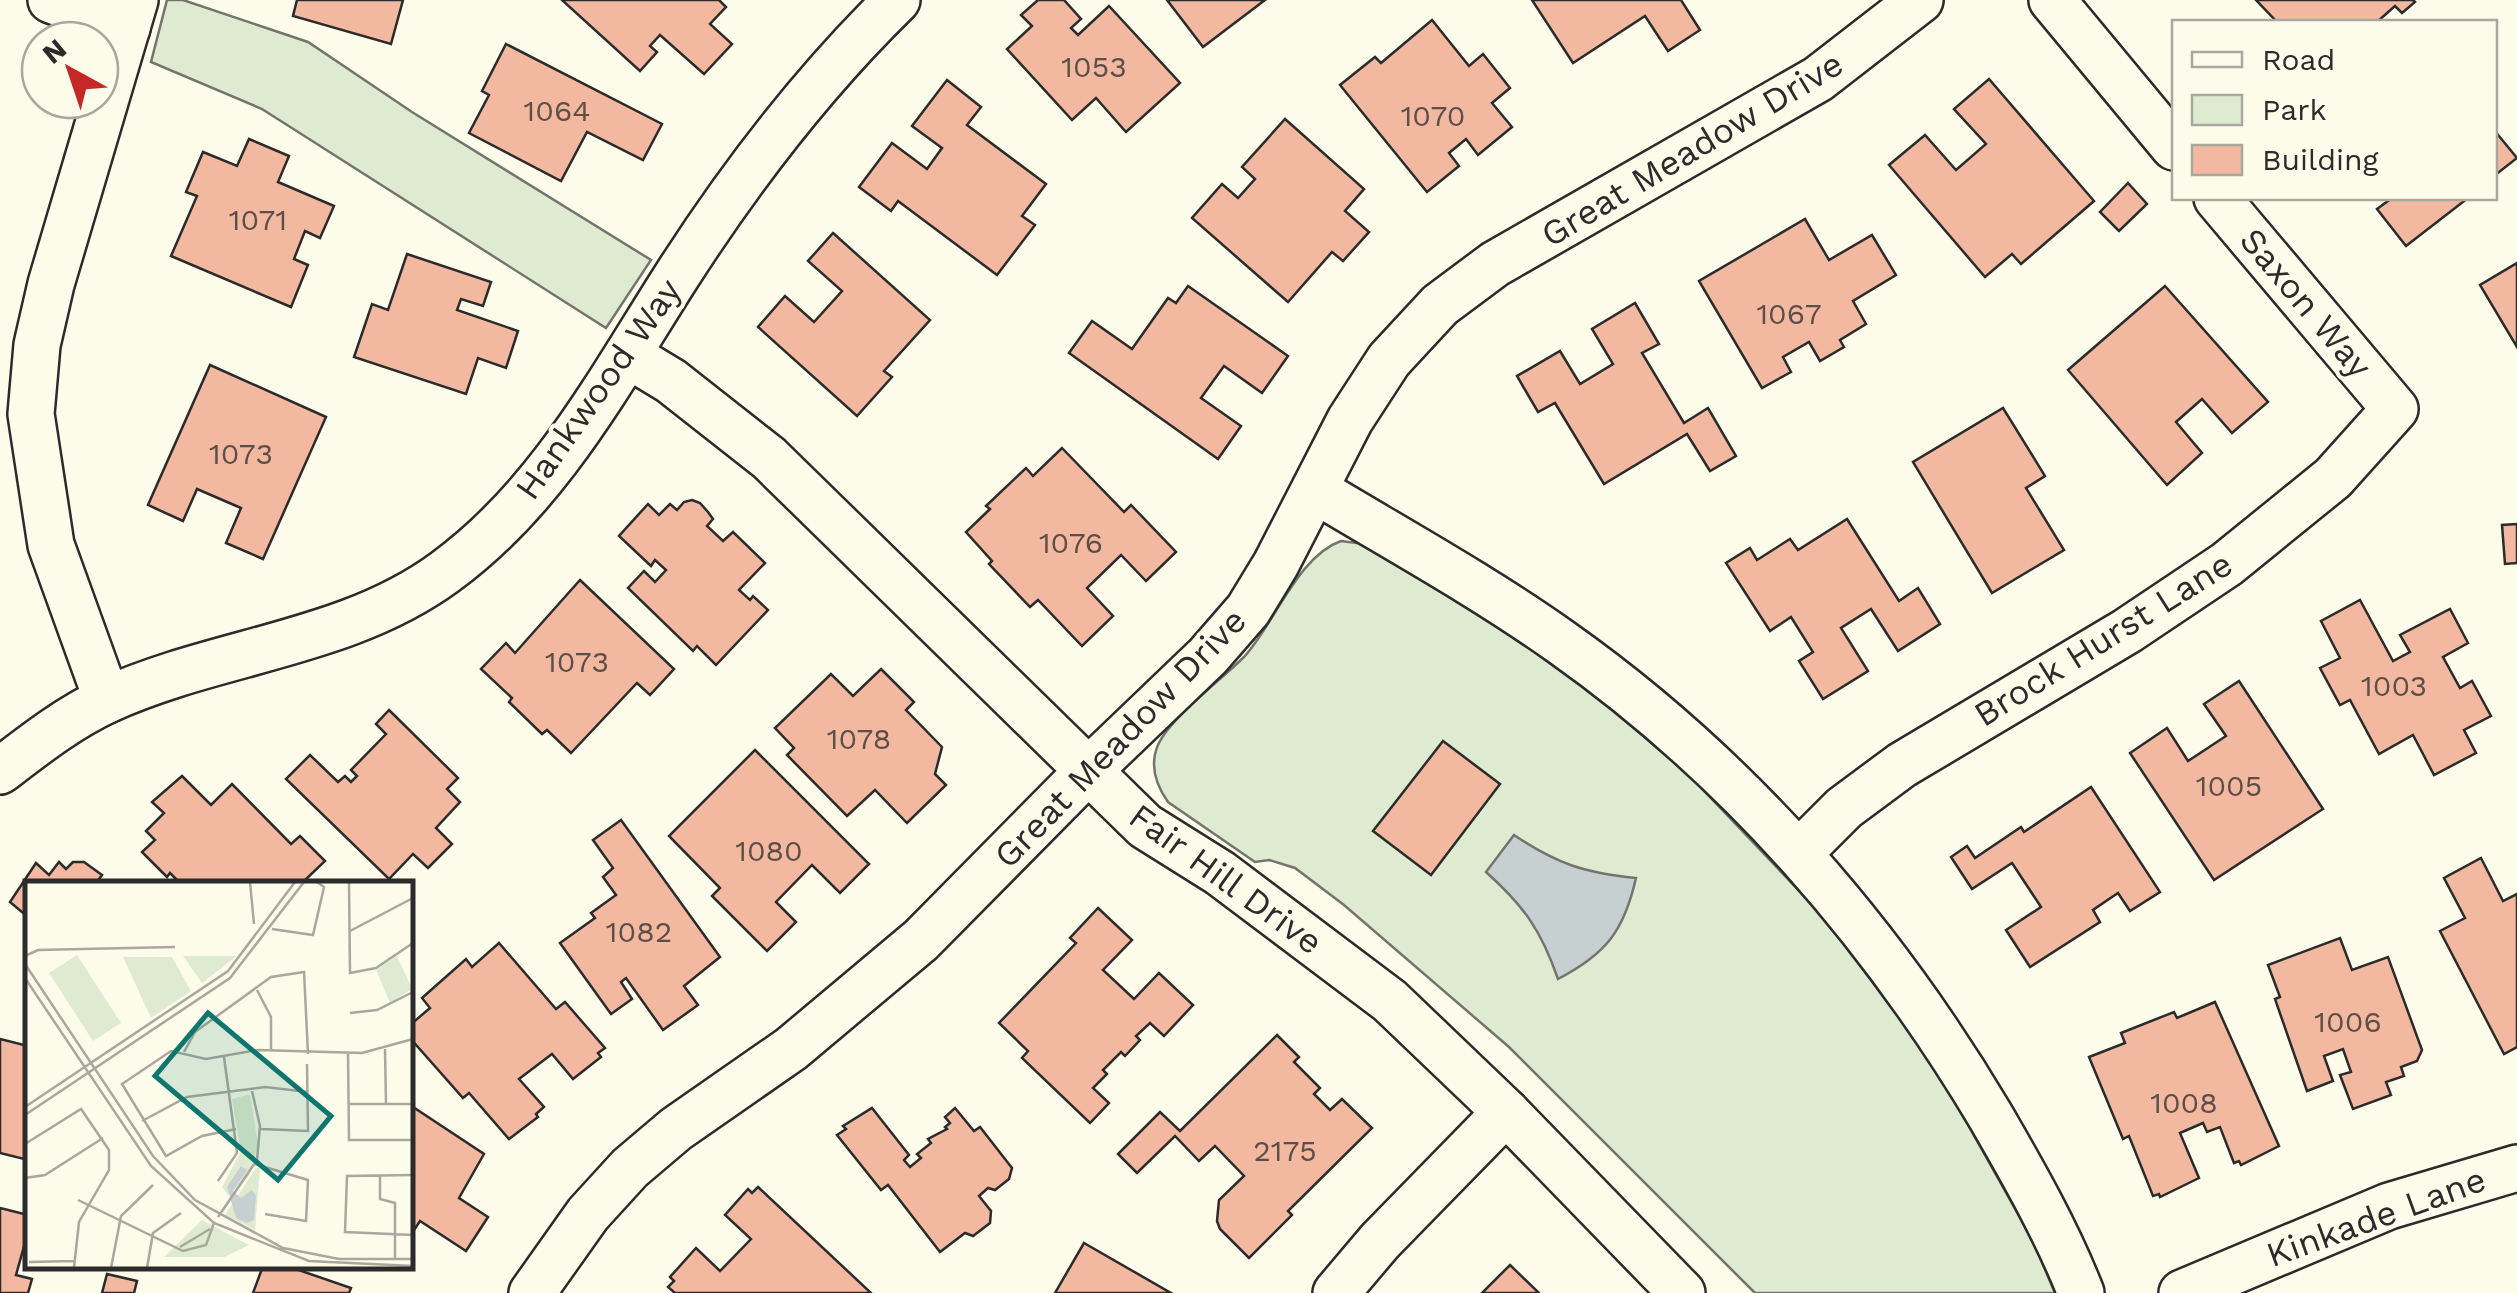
<svg xmlns="http://www.w3.org/2000/svg" width="2517" height="1293" viewBox="0 0 2517 1293" font-family="'Work Sans',sans-serif">
<style>
.green{fill:#deebd1;stroke:#74746e;stroke-width:2.5}
.water{fill:#c7d0d0;stroke:#74746e;stroke-width:2.5}
.building{fill:#f2b8a0;stroke:#2b2b2b;stroke-width:2.5}
.lines{fill:none;stroke-linecap:round;stroke-linejoin:round}
.minor-casing{stroke:#2b2b2b;stroke-width:50}
.minor{stroke:#fdfbea;stroke-width:45}
.labels{text-anchor:middle;dominant-baseline:central;stroke-width:8;stroke-linejoin:round;paint-order:stroke}
.number-label{font-size:30px;fill:#5d4e48}
.street-label{font-size:35px;fill:#2b2b2b;stroke:#fdfbea}
.inset-road{fill:none;stroke:#a9a89e;stroke-width:2.5}
.view{fill:#0f766e;fill-opacity:0.15;stroke:#0f766e;stroke-width:5}
.inset-edge{fill:none;stroke:#2b2b2b;stroke-width:5}
</style>
<rect width="100%" height="100%" fill="#fdfbea"/>
<g class="green">
<polygon points="167,0 183,0 308,42 412,112 651,260 606,328 262,109 151,62"/>
<path d="M 1341,541 L 1372,545 L 1567,671 L 1688,774 L 1822,915 L 1934,1064 L 2033,1241 L 2055,1293 L 1755,1293 L 1509,1047 L 1344,905 L 1295,868 L 1269,860 L 1255,862 L 1168,802 C 1156,785 1149,766 1158,745 C 1170,718 1221,680 1244,657 C 1275,623 1298,556 1341,541 Z"/>
</g>
<path class="water" d="M 1514,835 C 1557,864 1585,873 1636,878 C 1624,931 1606,954 1558,979 C 1541,930 1524,906 1486,872 Z"/>
<g class="building">
<polygon points="297,0 403,0 391,44 293,16"/>
<polygon points="562,0 719,0 726,7 710,24 732,44 704,74 660,35 650,46 657,52 640,71"/>
<polygon points="1038,0 1064,0 1081,19 1071,28 1078,35 1109,6 1180,83 1126,132 1096,98 1072,120 1007,49 1032,26 1021,15"/>
<polygon points="1167,0 1265,0 1203,47"/>
<polygon points="1532,0 1681,0 1700,30 1668,51 1645,16 1573,63"/>
<polygon points="2256,0 2413,0 2415,2 2402,13 2395,6 2377,22 2277,22"/>
<polygon points="1432,20 1469,66 1483,54 1510,88 1492,103 1512,127 1478,155 1466,139 1449,153 1459,166 1427,192 1340,85 1375,57 1381,63"/>
<polygon points="506,44 662,124 643,160 587,132 561,181 469,133 489,95 482,91"/>
<polygon points="1989,79 2094,201 2021,264 2012,254 1985,277 1889,165 1925,135 1956,170 1986,144 1954,109"/>
<polygon points="947,80 981,107 967,125 1046,184 1022,216 1035,225 997,275 898,201 891,211 859,187 892,143 927,169 942,148 912,126"/>
<polygon points="1285,119 1364,189 1345,211 1369,232 1343,261 1332,252 1288,302 1192,218 1222,184 1238,198 1255,179 1242,167"/>
<polygon points="2494,130 2517,158 2494,176"/>
<polygon points="249,139 289,156 278,182 334,206 320,238 305,231 294,259 308,265 291,307 171,256 197,196 186,192 203,152 237,166"/>
<polygon points="2128,183 2147,204 2119,231 2100,212"/>
<polygon points="2392,198 2468,198 2406,246 2377,209"/>
<polygon points="1805,219 1829,260 1872,235 1896,275 1853,301 1866,324 1840,340 1844,347 1820,361 1809,342 1783,357 1791,372 1762,388 1699,281"/>
<polygon points="833,233 930,320 884,371 892,377 857,416 758,327 785,296 814,322 842,291 808,261"/>
<polygon points="407,254 491,282 483,306 461,299 457,310 518,331 506,368 478,358 466,394 354,357 372,304 388,310"/>
<polygon points="2517,263 2517,347 2480,285"/>
<polygon points="1188,286 1288,356 1262,393 1224,366 1201,398 1241,426 1218,459 1069,353 1092,321 1132,349 1168,298 1176,303"/>
<polygon points="2165,286 2268,402 2232,433 2202,399 2176,422 2202,453 2167,485 2068,370"/>
<polygon points="1635,303 1659,344 1642,353 1684,423 1708,408 1736,456 1710,471 1687,434 1604,484 1555,403 1538,412 1517,376 1560,351 1580,384 1613,364 1592,329"/>
<polygon points="210,365 326,417 263,559 226,543 241,508 197,489 183,521 148,505"/>
<polygon points="2003,408 2045,476 2026,488 2064,550 1992,593 1913,462"/>
<polygon points="1062,448 1124,512 1131,505 1176,552 1146,581 1121,555 1087,588 1113,616 1082,646 1038,600 1030,607 989,564 992,561 966,532 990,509 986,506 1026,468 1033,476"/>
<polygon points="692,500 700,503 708,512 713,519 707,526 723,541 733,532 765,563 739,590 750,600 753,596 768,610 716,665 697,646 693,651 628,588 644,571 655,582 666,570 655,560 651,566 619,536 648,504 659,515 670,504 677,510 684,502"/>
<polygon points="1847,519 1899,601 1918,588 1940,624 1898,651 1871,609 1841,628 1868,671 1823,699 1799,661 1813,652 1791,617 1770,631 1726,563 1750,548 1757,560 1790,539 1798,550"/>
<polygon points="2517,524 2517,563 2505,564 2502,525"/>
<polygon points="580,580 674,669 650,695 637,683 571,753 547,730 542,734 509,702 512,698 481,669 506,643 515,653"/>
<polygon points="2360,600 2393,661 2410,652 2400,635 2450,609 2468,643 2443,657 2460,688 2472,681 2491,716 2464,730 2476,753 2434,775 2413,735 2379,754 2350,700 2340,705 2320,668 2340,658 2321,621"/>
<polygon points="881,669 914,702 906,710 942,747 935,774 946,785 907,823 875,790 847,816 787,755 794,748 775,728 831,674 853,696"/>
<polygon points="2239,681 2323,809 2214,880 2130,753 2167,728 2188,761 2226,736 2204,704"/>
<polygon points="389,710 458,778 447,789 460,802 436,828 452,844 428,868 413,854 389,879 286,779 310,755 338,782 345,776 351,782 357,776 351,770 386,734 376,724"/>
<polygon points="1443,741 1500,784 1431,875 1373,831"/>
<polygon points="755,750 869,864 840,893 812,865 776,902 796,922 767,951 712,896 720,888 669,836"/>
<polygon points="182,776 211,805 232,784 291,844 300,836 325,861 302,883 180,883 170,873 167,877 142,852 155,840 146,831 164,813 152,802"/>
<polygon points="2091,787 2160,892 2130,911 2118,893 2093,910 2100,922 2030,967 2006,930 2041,907 2012,863 1972,889 1951,857 1967,846 1975,858 2021,827 2024,832"/>
<polygon points="621,820 720,957 684,986 698,1005 663,1030 626,978 621,982 632,999 611,1014 560,943 595,918 591,913 616,895 603,877 613,868 593,840"/>
<polygon points="2481,858 2503,901 2517,894 2517,1047 2504,1054 2440,931 2465,918 2444,878"/>
<polygon points="59,862 66,869 73,862 84,862 102,875 96,883 28,883 28,917 10,902 36,863 49,875"/>
<polygon points="1098,908 1132,940 1103,970 1134,999 1159,973 1193,1005 1164,1036 1150,1023 1136,1036 1140,1040 1125,1056 1121,1052 1103,1070 1107,1074 1093,1088 1109,1103 1090,1123 1022,1058 1028,1051 999,1023 1076,943 1070,938"/>
<polygon points="2340,938 2352,970 2388,957 2422,1050 2417,1061 2401,1067 2404,1076 2386,1082 2391,1095 2353,1109 2340,1075 2351,1072 2343,1049 2324,1056 2333,1081 2307,1091 2275,999 2280,997 2268,965"/>
<polygon points="499,943 556,1009 565,1002 605,1048 598,1053 601,1057 573,1079 552,1054 519,1079 544,1107 536,1114 538,1117 509,1139 469,1093 463,1098 410,1038 410,1025 430,1008 422,998 466,959 472,967"/>
<polygon points="2215,1002 2279,1146 2241,1165 2239,1161 2234,1163 2220,1127 2207,1132 2203,1123 2180,1133 2199,1178 2160,1197 2159,1194 2153,1196 2129,1136 2123,1139 2089,1057 2125,1043 2121,1033 2174,1012 2177,1018"/>
<polygon points="1277,1035 1299,1057 1294,1062 1320,1088 1314,1094 1330,1110 1342,1099 1372,1128 1288,1211 1292,1215 1249,1258 1220,1229 1217,1221 1219,1200 1244,1176 1215,1146 1199,1161 1175,1136 1137,1173 1118,1154 1160,1112 1180,1131"/>
<polygon points="0,1039 28,1046 28,1160 0,1153"/>
<polygon points="410,1105 484,1154 459,1198 488,1217 466,1251 420,1221 410,1236"/>
<polygon points="872,1108 909,1155 904,1160 910,1167 921,1158 917,1154 931,1143 928,1139 947,1129 945,1127 950,1123 945,1117 955,1108 974,1131 980,1127 1012,1168 1009,1179 995,1190 988,1188 979,1196 991,1211 990,1223 973,1236 965,1233 940,1252 888,1185 881,1190 837,1135 846,1129 843,1126"/>
<polygon points="758,1187 871,1293 675,1293 668,1287 674,1281 670,1277 696,1248 720,1271 751,1239 725,1215 748,1189 752,1193"/>
<polygon points="0,1208 28,1215 28,1232 16,1275 32,1279 28,1293 0,1293"/>
<polygon points="1084,1243 1171,1293 1055,1293"/>
<polygon points="1510,1265 1539,1293 1482,1293"/>
<polygon points="263,1266 287,1266 351,1288 349,1293 253,1293"/>
<polygon points="107,1274 137,1281 134,1293 102,1293"/>
</g>
<g class="lines">
<defs>
<g id="minor">
<polyline points="51,0 127,28"/>
<polyline points="2052,0 2174,147"/>
<polyline points="628,355 671,381 769,458 1145,826 1220,873 1390,1001 1506,1112 1682,1293"/>
<path d="M 1315,490 C 1398,540 1482,586 1561,642 C 1738,767 1881,932 1991,1117 C 2024,1174 2057,1232 2081,1293"/>
<polyline points="107,700 51,545 31,414 37,345 51,284 135,0"/>
<path d="M 0,771 C 34,745 68,718 107,700 C 216,650 346,645 445,572 C 548,497 609,382 676,277 C 740,177 812,83 897,0"/>
<polyline points="1799,853 1844,808 1902,765 2127,631 2227,564 2333,478 2395,409 2217,198"/>
<polyline points="532,1293 588,1214 630,1168 676,1129 791,1049 921,940 1087,772 1208,656 1248,610 1276,564 1350,420 1389,360 1440,305 1495,264 1818,79 1920,0"/>
<polyline points="1336,1293 1380,1241 1506,1112"/>
<polyline points="2182,1293 2389,1206 2517,1168"/>
</g>
</defs>
<use href="#minor" class="minor-casing"/>
<use href="#minor" class="minor"/>
</g>
<g class="labels">
<g class="number-label">
<text x="1094" y="66">1053</text>
<text x="557" y="110">1064</text>
<text x="1433" y="115">1070</text>
<text x="258" y="219">1071</text>
<text x="1789" y="313">1067</text>
<text x="241" y="453">1073</text>
<text x="1071" y="542">1076</text>
<text x="577" y="661">1073</text>
<text x="2394" y="685">1003</text>
<text x="859" y="738">1078</text>
<text x="2229" y="785">1005</text>
<text x="769" y="850">1080</text>
<text x="639" y="931">1082</text>
<text x="2348" y="1021">1006</text>
<text x="2184" y="1102">1008</text>
<text x="1285" y="1150">2175</text>
</g>
<g class="street-label">
<text transform="translate(1692 149) rotate(-31)">Great Meadow Drive</text>
<text transform="translate(2306 303) rotate(50)">Saxon Way</text>
<text transform="translate(598 389) rotate(-55)">Hankwood Way</text>
<text transform="translate(2103 639) rotate(-32)">Brock Hurst Lane</text>
<text transform="translate(1120 738) rotate(-46)">Great Meadow Drive</text>
<text transform="translate(1226 879) rotate(36)">Fair Hill Drive</text>
<text transform="translate(2376 1217) rotate(-20)">Kinkade Lane</text>
</g>
</g>
<g transform="translate(25 881)">
<rect width="388" height="388" fill="#fdfbea"/>
<path d="M 52,74 L 96,142 L 68,160 L 24,92 ZM 158,75 L 212,75 L 177,102 ZM 372,75 L 387,108 L 365,122 L 351,89 ZM 98,76 L 147,76 L 166,110 L 126,137 ZM 225,213 L 233,264 L 224,295 L 203,314 L 197,306 L 216,270 L 207,218 ZM 231,287 L 235,287 L 230,349 L 200,334 ZM 177,339 L 214,359 L 224,364 L 199,376 L 139,376 Z" fill="#deebd1"/>
<path d="M 216,285 L 222,289 L 208,310 L 216,317 L 227,309 L 231,315 L 229,339 L 222,342 L 211,337 L 202,306 Z" fill="#c7d0d0"/>
<path class="inset-road" d="M 225,1 L 229,43M 324,1 L 325,92 L 351,87 L 388,62M 247,48 L 288,54 L 299,6 L 292,1M 325,50 L 388,17M 0,75 L 13,69 L 150,66M 0,83 L 128,275 L 170,319 L 258,367 L 314,378 L 388,378M 0,97 L 126,285 L 189,342 L 284,380 L 388,385M 232,109 L 246,136 L 246,168M 325,132 L 352,129 L 388,111M 360,168 L 361,223M 159,171 L 170,151 L 246,96 L 279,91 L 283,173M 323,172 L 324,259 L 388,259M 323,223 L 388,223M 0,226 L 203,90 L 270,1M 0,234 L 205,97 L 279,1M 117,240 L 162,216 L 240,206 L 283,211M 211,248 L 177,255 L 141,275 L 97,203 L 146,170 L 181,178 L 233,169 L 337,172 L 388,158M 236,248 L 283,250 L 282,183M 0,263 L 56,228 L 84,269 L 84,289 L 54,341 L 49,387M 230,283 L 283,299 L 281,340 L 240,333M 355,294 L 355,318 L 370,322 L 370,378M 388,294 L 322,295 L 320,351 L 388,354M 0,297 L 20,294 L 78,257M 193,300 L 212,272 L 199,176M 53,319 L 158,370 L 181,364 L 189,342M 193,336 L 232,279 L 235,245 L 227,210M 155,366 L 185,348M 4,381 L 49,380M 86,387 L 96,335 L 128,304M 122,387 L 128,352 L 156,332"/>
<path class="view" d="M 183,132 L 306,235 L 253,299 L 130,195 Z"/>
<rect width="388" height="388" class="inset-edge"/>
</g>
<rect x="2172" y="20" width="325" height="180" fill="#fdfbea" stroke="#a9a89e" stroke-width="2.5"/>
<rect x="2192" y="52" width="50" height="15" fill="#fdfbea" stroke="#a9a89e" stroke-width="2.5"/>
<text x="2262" y="70" font-size="30" fill="#2b2b2b">Road</text>
<rect x="2192" y="95" width="50" height="30" fill="#deebd1" stroke="#a9a89e" stroke-width="2.5"/>
<text x="2262" y="120" font-size="30" fill="#2b2b2b">Park</text>
<rect x="2192" y="145" width="50" height="30" fill="#f2b8a0" stroke="#a9a89e" stroke-width="2.5"/>
<text x="2262" y="170" font-size="30" fill="#2b2b2b">Building</text>
<g transform="translate(70 70) rotate(320)"><circle r="48" fill="#fdfbea" stroke="#a9a89e" stroke-width="2.5"/>
<path d="M0-8L18 38L0 25L-18 38Z" fill="#c62828"/>
<text y="-15" font-size="28" font-weight="bold" text-anchor="middle" fill="#2b2b2b">N</text>
</g>
</svg>
